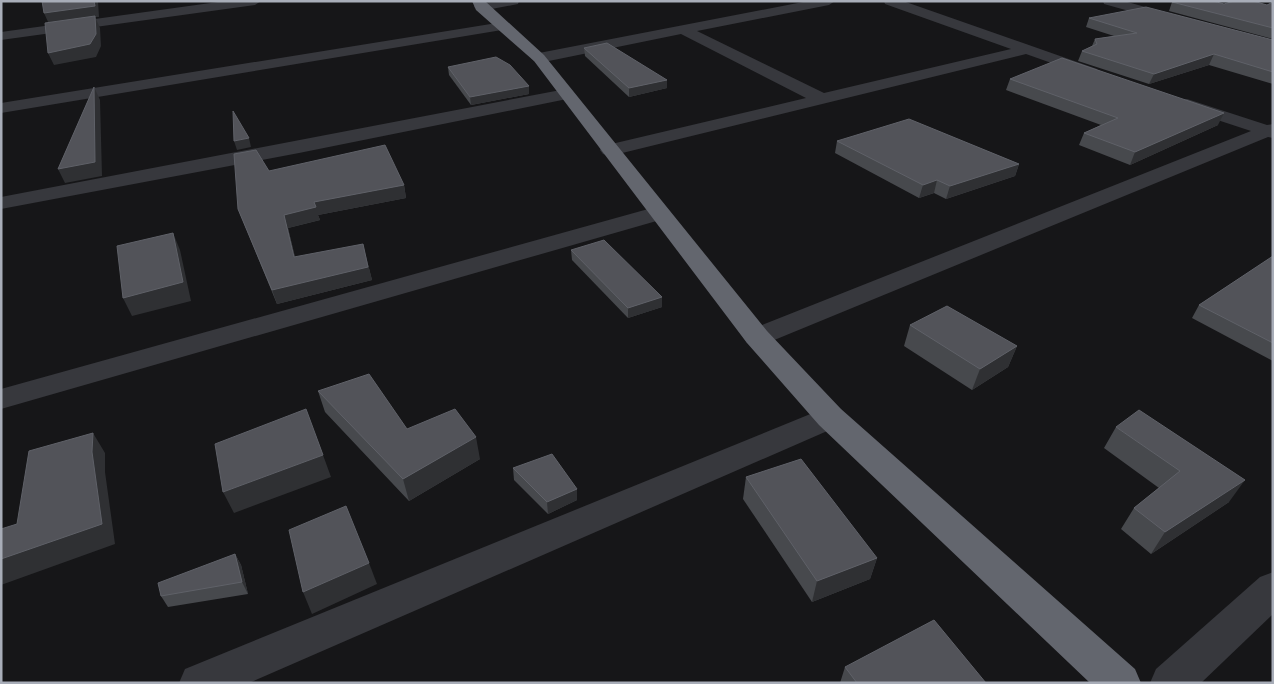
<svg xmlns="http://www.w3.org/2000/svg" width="1274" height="684" viewBox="0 0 1274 684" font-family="Manrope,sans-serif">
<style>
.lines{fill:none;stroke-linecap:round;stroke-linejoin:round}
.minor{fill:#37383d;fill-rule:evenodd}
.highway{fill:#63666e;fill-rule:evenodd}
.wall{fill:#47494d}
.shaded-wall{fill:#2f3033}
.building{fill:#525359;stroke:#5f6168}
</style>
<rect width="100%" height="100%" fill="#161618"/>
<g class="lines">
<g class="minor">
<polygon points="225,1 261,1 255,5 1,40 1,32"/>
<polygon points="491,1 519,1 518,4 481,11 474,7 476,4"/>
<polygon points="808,1 835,1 829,5 697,31 824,93 1011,49 885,4 884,1 903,1 1097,69 1099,72 1097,75 1091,77 1026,54 610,156 603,154 600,150 603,146 806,98 681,34 539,63 534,61 531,58 534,55 539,53"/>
<polygon points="1103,1 1124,1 1177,16 1179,19 1172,23 1104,4"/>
<polygon points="503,22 508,23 510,26 508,29 1,113 1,103"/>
<polygon points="566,89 572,90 574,94 572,98 299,153 1,209 1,197"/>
<polygon points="1187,99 1267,125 1273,124 1273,138 1268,137 767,343 757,346 747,343 743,337 747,331 1251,131 1181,108 1178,104 1181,100"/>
<polygon points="659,206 667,208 670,213 667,218 1,409 1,389"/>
<polygon points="830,406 841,409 845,417 841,425 249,683 179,683 185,669"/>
<polygon points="1273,572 1273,614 1201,683 1150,683 1156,669 1260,577"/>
</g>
<polygon class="highway" points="472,1 485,1 544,55 767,331 841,409 1135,669 1141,683 1090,683 819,425 747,343 534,61 476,10"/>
</g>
<g class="wall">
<polygon points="1172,2 1224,4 1267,5 1273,2 1273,39 1169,11"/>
<polygon points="1089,18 1273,40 1273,84 1209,65 1149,84 1078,61 1082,51 1092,46 1095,39 1114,36 1086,27"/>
<polygon points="584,48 667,80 667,88 629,97 585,56"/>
<polygon points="448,67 529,86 529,94 471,105 449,75"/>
<polygon points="1010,79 1218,125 1130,165 1079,145 1084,133 1101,125 1006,90"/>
<polygon points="837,141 1019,164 1015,176 946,199 934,193 919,198 835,153"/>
<polygon points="269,171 404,185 406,198 318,215 320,220 288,228 295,257 366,257 372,280 277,304 238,209"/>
<polygon points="571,250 662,297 662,307 628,318 572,260"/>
<polygon points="1273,256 1273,361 1192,318 1199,305"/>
<polygon points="910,325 1017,346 1008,367 972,390 904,346"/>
<polygon points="318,391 407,429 480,459 409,501 325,412"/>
<polygon points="1116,427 1229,502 1151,554 1121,529 1134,508 1159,488 1104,448"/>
<polygon points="513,468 577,489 577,500 548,514 514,480"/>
<polygon points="746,477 877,558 870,579 812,602 743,499"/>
<polygon points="235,554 241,565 248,594 168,607 161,596"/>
<polygon points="845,667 986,683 840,683"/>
</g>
<g class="shaded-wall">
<polygon points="94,1 98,1 99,17 95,17 100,28 101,46 96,57 54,65 48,53 49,24 44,13"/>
<polygon points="1214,54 1209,65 1149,84 1154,74"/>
<polygon points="667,80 667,88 629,97 629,88"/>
<polygon points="529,86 529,94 471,105 470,97"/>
<polygon points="94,87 100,100 102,176 65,183 58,169"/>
<polygon points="1224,113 1218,125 1130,165 1135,152"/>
<polygon points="249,138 251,147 237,150 234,141"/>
<polygon points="1019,164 1015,176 946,199 950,186"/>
<polygon points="937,180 934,193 919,198 923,185"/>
<polygon points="404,185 406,198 318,215 320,220 288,228 298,270 294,257 284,215 314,202"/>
<polygon points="173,233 180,250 191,301 132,316 123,298"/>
<polygon points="363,244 372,280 277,304 272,290"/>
<polygon points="662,297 662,307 628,318 628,308"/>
<polygon points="1017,346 1008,367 972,390 980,369"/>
<polygon points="93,433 105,453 105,472 115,544 1,585 1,559 92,452"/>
<polygon points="476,437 480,459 409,501 403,479"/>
<polygon points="323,455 331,477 234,513 223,492"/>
<polygon points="1245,480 1229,502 1151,554 1165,532"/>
<polygon points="577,489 577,500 548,514 547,502"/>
<polygon points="235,554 241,565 248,594 242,582"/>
<polygon points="877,558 870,579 812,602 817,581"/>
<polygon points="369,563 377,584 312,614 303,592"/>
</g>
<g class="building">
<polygon points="42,1 94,1 95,6 44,13"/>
<polygon points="1176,1 1213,1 1224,4 1234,1 1253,1 1267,5 1273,2 1273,28 1172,2"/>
<polygon points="1146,7 1273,40 1273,72 1214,54 1154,74 1082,51 1097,44 1095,39 1137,33 1089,18"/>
<polygon points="95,16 96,34 90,44 48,53 45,23"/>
<polygon points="607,43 667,80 629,88 584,48"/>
<polygon points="496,57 510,65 529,86 470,97 448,67"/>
<polygon points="1062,58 1224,113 1135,152 1084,133 1118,118 1010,79"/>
<polygon points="94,87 95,162 58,169"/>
<polygon points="233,111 249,138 234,141"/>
<polygon points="909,119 1019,164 950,186 937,180 923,185 837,141"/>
<polygon points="385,145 404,185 314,202 316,207 284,215 294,257 363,244 368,267 272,290 238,209 234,154 256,150 269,171"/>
<polygon points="173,233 183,282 123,298 117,246"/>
<polygon points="604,240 662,297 628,308 571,250"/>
<polygon points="1273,256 1273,343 1199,305"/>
<polygon points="947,306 1017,346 980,369 910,325"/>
<polygon points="369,374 407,429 455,409 476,437 403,479 318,391"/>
<polygon points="306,409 323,455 223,492 215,444"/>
<polygon points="1139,410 1245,480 1165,532 1134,508 1180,471 1116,427"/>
<polygon points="93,433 92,452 102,524 1,559 1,529 17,524 29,451"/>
<polygon points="552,454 577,489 547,502 513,468"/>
<polygon points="801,459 877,558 817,581 746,477"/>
<polygon points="346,506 369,563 303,592 289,530"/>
<polygon points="235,554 242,582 161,596 158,583"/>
<polygon points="934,620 986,683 857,683 845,667"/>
</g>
<rect width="1274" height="684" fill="none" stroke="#a8adb8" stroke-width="5"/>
</svg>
